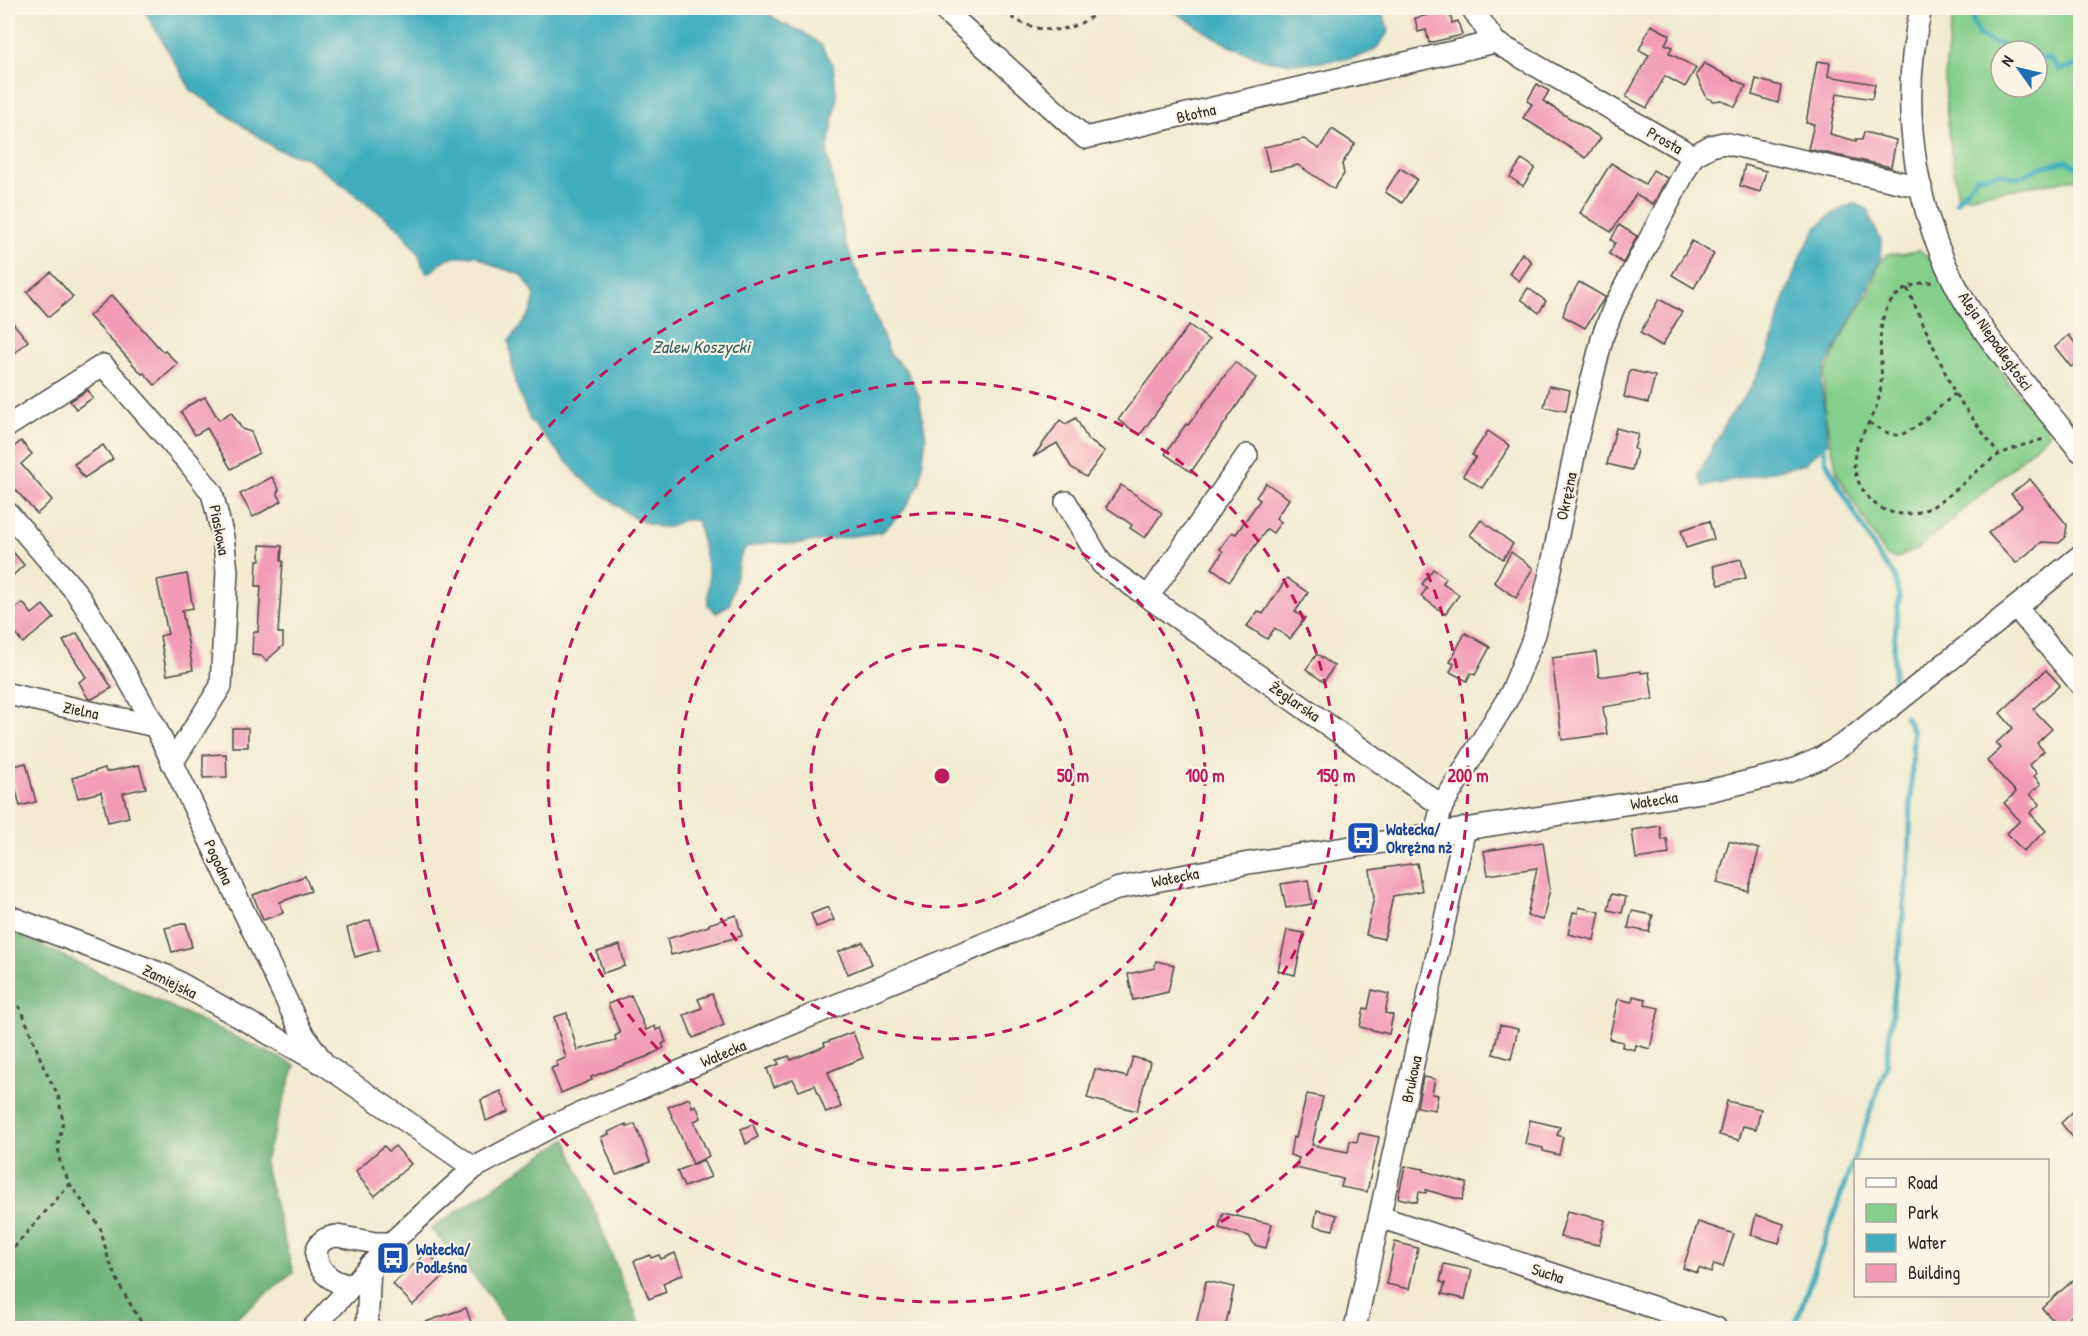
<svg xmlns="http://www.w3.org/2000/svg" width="2088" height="1336" viewBox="0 0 2088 1336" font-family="'Patrick Hand',sans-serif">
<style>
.green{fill:#84cf8c;stroke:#587d5c;stroke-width:1.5;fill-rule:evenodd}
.forest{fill:#6bb278;stroke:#4b6e52;stroke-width:1.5}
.water{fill:#40adbe;stroke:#366c74;stroke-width:1.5}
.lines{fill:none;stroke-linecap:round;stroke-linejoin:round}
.stream{stroke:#40adbe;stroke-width:5}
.building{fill:#f29bb7}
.minor-casing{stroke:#494844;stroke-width:24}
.path{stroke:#494844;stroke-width:3;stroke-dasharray:4.5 4.5;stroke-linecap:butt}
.minor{stroke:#fff;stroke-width:21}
.ring{fill:none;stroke:#c2185b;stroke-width:3;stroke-dasharray:10 8}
.labels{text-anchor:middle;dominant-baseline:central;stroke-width:4.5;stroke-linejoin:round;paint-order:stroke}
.street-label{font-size:16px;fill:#2b2b2b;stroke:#fcf5e5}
.transit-label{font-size:16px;font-weight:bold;fill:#164399;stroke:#fcf5e5;text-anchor:start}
.water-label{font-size:18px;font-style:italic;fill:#335f66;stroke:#fcf5e5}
.centre{fill:#c2185b;stroke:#fcf5e5;stroke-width:3}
.ring-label{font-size:18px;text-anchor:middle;font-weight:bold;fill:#c2185b;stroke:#fcf5e5;stroke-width:4.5;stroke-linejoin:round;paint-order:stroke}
</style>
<rect width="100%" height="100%" fill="#fcf5e5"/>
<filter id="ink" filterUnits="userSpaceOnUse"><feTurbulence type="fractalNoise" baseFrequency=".0167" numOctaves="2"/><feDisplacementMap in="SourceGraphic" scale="12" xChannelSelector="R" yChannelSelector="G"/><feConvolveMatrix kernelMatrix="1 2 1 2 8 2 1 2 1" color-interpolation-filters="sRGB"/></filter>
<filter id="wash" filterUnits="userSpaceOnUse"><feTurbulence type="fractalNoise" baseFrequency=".008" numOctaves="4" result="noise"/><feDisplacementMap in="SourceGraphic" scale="24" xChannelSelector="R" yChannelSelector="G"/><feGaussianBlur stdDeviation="1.35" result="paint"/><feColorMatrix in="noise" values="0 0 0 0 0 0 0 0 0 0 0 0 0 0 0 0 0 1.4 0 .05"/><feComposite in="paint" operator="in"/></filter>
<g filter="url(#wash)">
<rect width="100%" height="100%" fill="#f2ebd2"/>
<g class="green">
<path d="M 1955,8 L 2080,8 L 2080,189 L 2075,179 L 1958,198 C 1952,160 1946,120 1945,82 C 1945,57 1950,32 1955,8 ZM 2001,51 L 2037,51 L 2037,87 L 2001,87 Z"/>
<polygon points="1920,250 1933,262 2009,384 2037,414 2049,434 1980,496 1917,549 1895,559 1885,555 1837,473 1825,413 1824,377 1841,338 1870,290 1879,264 1887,254 1902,254"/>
</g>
<g class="forest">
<polygon points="8,930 295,1065 264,1163 293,1273 224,1328 8,1328"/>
<polygon points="566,1139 641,1328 509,1328 485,1289 431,1229"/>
</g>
<g class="water">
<polygon points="143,8 761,8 781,23 803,32 821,45 833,65 837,99 827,153 845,242 890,354 907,371 919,396 926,437 920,483 904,510 882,532 795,544 771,542 745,548 739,560 730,604 716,613 708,605 709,573 697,520 683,520 669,527 659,527 635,519 581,478 530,420 515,383 509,341 531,312 535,295 522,275 495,266 476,255 448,258 428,274 422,265 419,254 398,227 307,158 276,149 191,90"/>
<path d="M 1169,8 L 1381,8 L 1389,31 C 1385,36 1380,46 1375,49 C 1364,58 1344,59 1330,61 C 1258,72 1227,45 1169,8 Z"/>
<polygon points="1854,203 1869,210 1872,222 1882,243 1881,257 1865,294 1826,365 1821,381 1828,443 1804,464 1703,487 1698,475 1727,420 1750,389 1768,354 1783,303 1801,255 1817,227 1835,212"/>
</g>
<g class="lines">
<g class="stream">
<polyline points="1975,8 1973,22 1980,37 2015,51"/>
<polyline points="2037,59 2051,59 2059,70 2080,64"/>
<polyline points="1956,202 1977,177 1999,173 2018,178 2041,167 2066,161 2080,168"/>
<polyline points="1823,440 1826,461 1840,487 1880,558 1895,576 1899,597 1894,643 1894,688"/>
<polyline points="1794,1328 1886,1067 1909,862 1913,732 1905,716"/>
</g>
</g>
<g id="blocks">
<g class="building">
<polygon points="1450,10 1452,23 1458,21 1462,35 1429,43 1426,30 1418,32 1415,18"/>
<polygon points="1651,25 1670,35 1665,44 1672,47 1669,53 1696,68 1685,87 1665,76 1647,108 1626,97 1649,55 1639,50"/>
<polygon points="1817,61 1830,63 1828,76 1875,84 1872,99 1837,93 1830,134 1856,141 1856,139 1862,140 1864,132 1896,140 1891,167 1808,149 1814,124 1806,123"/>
<polygon points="1704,63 1746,86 1735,107 1722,100 1714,101 1707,98 1696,75"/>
<polygon points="1756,79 1781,86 1778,103 1752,95"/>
<polygon points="1537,84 1549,91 1543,101 1601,138 1586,158 1523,118 1532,104 1527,101"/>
<polygon points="1332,129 1355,144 1342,164 1344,174 1334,189 1298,165 1270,171 1264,147 1304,139 1319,149"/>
<polygon points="1522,159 1535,168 1523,186 1510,177"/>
<polygon points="1611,163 1645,184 1653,170 1667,178 1653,204 1636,194 1611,232 1580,213"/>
<polygon points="1745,165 1766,171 1760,192 1740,186"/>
<polygon points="1400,168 1417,179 1402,203 1385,192"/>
<polygon points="1619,225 1637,236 1623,263 1609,254 1615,243 1611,240"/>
<polygon points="1692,241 1714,254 1694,288 1672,275"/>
<polygon points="1522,253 1532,262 1519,281 1509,273"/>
<polygon points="51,272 73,297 49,317 27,292"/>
<polygon points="1579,282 1605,297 1585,328 1563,316 1566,305"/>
<polygon points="1528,288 1546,301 1539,313 1521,299"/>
<polygon points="112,295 163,352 165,351 178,364 155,385 144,373 142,374 89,316"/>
<polygon points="1659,299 1682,312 1662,346 1640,333"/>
<polygon points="8,317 28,341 8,359"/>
<polygon points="1189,325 1209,340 1140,435 1118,420"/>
<polygon points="2069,335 2080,350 2080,360 2071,367 2055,347"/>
<polygon points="1235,362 1256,378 1191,472 1165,454 1186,424 1188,425"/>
<polygon points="1630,370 1655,376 1648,403 1624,397"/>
<polygon points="1549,386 1570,390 1566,411 1544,407"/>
<polygon points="88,390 93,398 76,409 70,401"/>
<polygon points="205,397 219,420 231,412 242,429 251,432 259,453 231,469 207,428 195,435 181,412 189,405"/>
<polygon points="1076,418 1088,440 1105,451 1086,477 1071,467 1057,443 1033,457 1060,420 1066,424"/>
<polygon points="1616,428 1638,434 1634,449 1637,450 1632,470 1607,464"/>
<polygon points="1488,431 1510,446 1482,488 1463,475 1476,457 1472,455"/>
<polygon points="21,441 32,454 21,464 52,500 37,514 8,481 8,449 9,451"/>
<polygon points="103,445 113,459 84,478 74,464"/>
<polygon points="272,477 279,489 277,493 282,501 253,517 240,494"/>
<polygon points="2030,479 2067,525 2065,538 2059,543 2042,542 2016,563 1988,533 2022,506 2011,494"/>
<polygon points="1266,483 1289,499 1276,518 1281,522 1273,533 1267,529 1230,581 1212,568 1223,552 1220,549 1232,532 1236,534 1260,500 1256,497"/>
<polygon points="1121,485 1162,513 1145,538 1130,528 1132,525 1106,507"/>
<polygon points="1481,520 1513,544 1503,559 1470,535"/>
<polygon points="1709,521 1714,539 1686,548 1681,530"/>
<polygon points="260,545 282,546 281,561 283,561 278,633 283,633 283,646 266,661 262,656 252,655 253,632 258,632 261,586 256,586 257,560 260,560"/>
<polygon points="8,546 24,565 8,580"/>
<polygon points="1511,552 1533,568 1516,598 1494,582"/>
<polygon points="1741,559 1746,578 1719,585 1713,566"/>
<polygon points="1433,569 1446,578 1443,583 1459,595 1445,614 1421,596 1427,588 1422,584"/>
<polygon points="187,574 193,608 182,610 193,670 167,675 160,636 168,634 157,580"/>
<polygon points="1287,578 1308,593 1295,612 1305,618 1290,639 1275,628 1267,639 1247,626 1258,611 1263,614"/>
<polygon points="23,603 32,614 43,605 54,618 23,643 8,624 8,614"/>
<polygon points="77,633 112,688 92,699 88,698 79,682 86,677 63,641"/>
<polygon points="1465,633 1490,647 1475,675 1471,673 1467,681 1450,672 1454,664 1450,662"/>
<polygon points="1596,652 1599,677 1641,671 1641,673 1649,672 1653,699 1603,707 1607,734 1562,740 1552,658"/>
<polygon points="1317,654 1334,666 1324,682 1306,669"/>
<polygon points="2046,670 2060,685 2033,709 2052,729 2037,743 2044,751 2029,765 2037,773 2034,776 2041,784 2030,794 2040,804 2030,813 2046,831 2023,851 2007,833 2020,821 2004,803 2016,792 1987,761 2001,748 1996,743 2013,728 2000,713"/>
<rect x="232" y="728" width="16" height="19"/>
<polygon points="226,754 227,777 203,778 203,755"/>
<polygon points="26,763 36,802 20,806 10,767"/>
<polygon points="139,765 146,788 123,793 129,817 108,822 101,792 78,798 72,778 105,768 106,772"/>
<polygon points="1660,826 1662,840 1667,839 1669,854 1636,859 1632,830"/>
<polygon points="1729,841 1759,849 1748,891 1717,883"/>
<polygon points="1543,842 1550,889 1543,920 1527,916 1537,868 1488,875 1484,851"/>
<polygon points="1417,863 1422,891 1393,896 1384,939 1366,935 1374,897 1370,870"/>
<polygon points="305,876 311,891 280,902 283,913 263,920 253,895"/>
<polygon points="1308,880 1312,904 1286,908 1281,884"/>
<polygon points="1612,894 1626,897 1622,913 1608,910"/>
<polygon points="828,907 834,920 816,927 811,914"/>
<polygon points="1579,907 1600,912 1594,940 1568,934 1573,912 1578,913"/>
<polygon points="1632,911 1653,915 1649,932 1628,928"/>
<polygon points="736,915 742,936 671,955 667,939 709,926 709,924"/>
<polygon points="370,920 379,950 355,957 347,928"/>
<polygon points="186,923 192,947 172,952 165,928"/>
<polygon points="1287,930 1304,933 1295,975 1278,971"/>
<polygon points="863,942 872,964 848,974 838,952"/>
<polygon points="620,945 625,966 603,973 597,952"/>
<polygon points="1156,961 1174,965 1168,992 1133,1000 1128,974 1155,968"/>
<polygon points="1372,990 1389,994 1385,1013 1393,1015 1389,1034 1360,1027 1364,1008 1368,1009"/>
<polygon points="712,994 724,1025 693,1038 684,1015 702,1008 698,999"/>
<polygon points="631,995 646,1030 655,1026 656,1030 661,1028 666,1042 662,1044 664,1048 646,1057 591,1077 592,1080 561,1093 551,1068 558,1066 556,1062 566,1058 554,1017 567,1013 577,1050 616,1040 615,1036 620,1033 608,1004"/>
<polygon points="1633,996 1646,999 1645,1005 1659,1008 1650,1049 1636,1045 1635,1050 1622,1047 1623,1042 1609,1039 1618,999 1632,1002"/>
<polygon points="1500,1025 1518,1029 1511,1059 1493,1054"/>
<polygon points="853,1032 863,1058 828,1072 841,1107 826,1113 815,1085 799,1091 793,1079 774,1087 767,1069 779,1064 777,1060 789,1056 791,1060 825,1046 824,1043"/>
<polygon points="1133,1057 1150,1062 1137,1111 1087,1098 1095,1069 1127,1077"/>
<polygon points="1423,1077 1435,1079 1432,1094 1438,1095 1435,1110 1417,1107"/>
<polygon points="501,1091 509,1111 486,1121 481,1100"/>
<polygon points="1307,1094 1323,1097 1312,1145 1348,1152 1350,1141 1357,1142 1359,1133 1379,1137 1367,1192 1341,1187 1343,1179 1296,1168 1299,1158 1290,1155 1293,1137 1296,1138"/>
<polygon points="689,1098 692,1107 696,1105 701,1118 694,1121 709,1156 693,1164 668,1107"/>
<polygon points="1727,1101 1761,1109 1756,1129 1743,1126 1739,1140 1719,1135"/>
<polygon points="2080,1105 2080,1146 2061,1123"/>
<polygon points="1530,1120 1560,1127 1557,1135 1563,1137 1559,1155 1543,1151 1543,1148 1525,1144"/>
<polygon points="626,1124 627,1127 635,1124 650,1162 616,1175 601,1137 609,1134 608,1132"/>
<polygon points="753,1124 758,1137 746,1144 741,1129"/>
<polygon points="384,1146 389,1151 395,1146 411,1164 375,1196 359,1177 356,1171"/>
<polygon points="703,1160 711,1177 684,1187 677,1171"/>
<polygon points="1405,1166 1424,1169 1424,1171 1467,1183 1462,1200 1426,1190 1426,1193 1419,1192 1417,1202 1398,1198"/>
<polygon points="1317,1210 1337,1215 1333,1230 1314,1226"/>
<polygon points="1567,1211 1605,1220 1599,1245 1560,1237"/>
<polygon points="1223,1213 1272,1224 1266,1248 1255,1245 1249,1236 1219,1228"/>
<polygon points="1756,1215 1784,1224 1779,1243 1751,1235"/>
<polygon points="1698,1222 1734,1234 1723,1267 1714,1264 1711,1273 1699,1268 1697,1273 1683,1268"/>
<polygon points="1395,1242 1418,1248 1409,1289 1386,1284"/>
<polygon points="427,1252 447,1273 413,1305 393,1284"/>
<polygon points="675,1253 683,1274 663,1283 666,1292 649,1299 634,1261 650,1255 651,1258 659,1255 661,1259"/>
<polygon points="1444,1264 1472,1270 1465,1299 1442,1294 1445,1283 1440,1282"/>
<polygon points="2080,1274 2080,1308 2059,1327 2042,1308"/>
<polygon points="1206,1281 1234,1287 1225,1329 1195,1329"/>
<polygon points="466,1308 471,1322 450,1329 414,1329 414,1326"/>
</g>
</g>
</g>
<g filter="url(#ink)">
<use href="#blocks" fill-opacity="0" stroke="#494844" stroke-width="1.5"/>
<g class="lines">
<defs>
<g id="minor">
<polyline points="942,8 1085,138 1495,42"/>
<polyline points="1472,8 1495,42 1693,156 1711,146 1724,143 1921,187"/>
<path d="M 1921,8 C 1898,107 1914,219 1968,307 C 2001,358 2042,404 2080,451"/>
<polyline points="8,426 103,365 189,463 212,493 223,537 227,571 221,686 172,763"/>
<polyline points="1247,455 1148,597 1442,806"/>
<polyline points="1066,502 1102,564 1148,597"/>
<polyline points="8,513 76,592 103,634 155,726 301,1031 325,1065 474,1168"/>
<polyline points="2016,607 2080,684"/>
<polyline points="8,694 155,726"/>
<polyline points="1439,833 1438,821 1442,806 1511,693 1535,634 1551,569 1579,431 1603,335 1614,307 1693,156"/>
<polyline points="8,916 167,976 321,1063"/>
<polyline points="1380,1217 1716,1328"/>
<path d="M 352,1285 C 316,1284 301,1239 337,1236 L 376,1243 L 391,1243"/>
<polyline points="313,1328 391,1243 474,1168 558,1123 822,1011 1119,888 1249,863 1708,791 1788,772 1819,759 1847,742 2080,556"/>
<polyline points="367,1328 370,1265"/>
<polyline points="1355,1328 1465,828"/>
</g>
</defs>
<use href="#minor" class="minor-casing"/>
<g class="path">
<path d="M 996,8 C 1033,33 1066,41 1102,8"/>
<path d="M 1932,282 C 1920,282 1912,285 1902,291 C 1868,315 1886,359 1880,393 C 1873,430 1838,451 1863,490 C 1868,498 1875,505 1883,509 C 1931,531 1962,476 1999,455 C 2014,447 2031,443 2047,438"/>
<polyline points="1907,288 1955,394 1999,455"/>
<path d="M 1869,423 C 1877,427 1887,434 1896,435 C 1911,436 1942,404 1955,394"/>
<polyline points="8,991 22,1011 44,1068 58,1095 63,1121 58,1145 60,1163 70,1184 100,1227 108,1258 122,1290 141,1322"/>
<polyline points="8,1254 70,1184"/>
</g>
<use href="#minor" class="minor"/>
</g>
</g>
<g class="ring">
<circle cx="942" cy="776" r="131"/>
<circle cx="942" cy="776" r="263"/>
<circle cx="942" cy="776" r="394"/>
<circle cx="942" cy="776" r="526"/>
</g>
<defs>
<symbol id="bus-square" viewBox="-11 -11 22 22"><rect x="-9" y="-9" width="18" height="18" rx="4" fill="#1a4fb4" stroke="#fcf5e5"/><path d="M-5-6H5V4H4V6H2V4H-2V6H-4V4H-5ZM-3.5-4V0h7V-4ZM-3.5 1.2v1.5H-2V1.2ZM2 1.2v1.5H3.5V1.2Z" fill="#fff"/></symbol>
</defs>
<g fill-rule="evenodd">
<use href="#bus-square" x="1344" y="819" width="38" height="38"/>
<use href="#bus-square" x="374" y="1239" width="38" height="38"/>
</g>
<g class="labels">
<g class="street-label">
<text transform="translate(1196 113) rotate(-13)">Błotna</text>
<text transform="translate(1665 140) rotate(30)">Prosta</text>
<text transform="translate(1996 341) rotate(55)">Aleja Niepodległości</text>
<text transform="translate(1566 496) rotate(-78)">Okrężna</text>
<text transform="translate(220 530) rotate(79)">Piaskowa</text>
<text transform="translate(1295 701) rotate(35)">Żeglarska</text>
<text transform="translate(81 710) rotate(12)">Zielna</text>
<text transform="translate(1654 800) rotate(-9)">Wałecka</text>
<text transform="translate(219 862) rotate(65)">Pogodna</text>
<text transform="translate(1175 877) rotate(-11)">Wałecka</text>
<text transform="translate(170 981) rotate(26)">Zamiejska</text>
<text transform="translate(723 1053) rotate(-23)">Wałecka</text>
<text transform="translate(1411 1079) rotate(-78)">Brukowa</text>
<text transform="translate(1548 1273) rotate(18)">Sucha</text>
</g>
<g class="transit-label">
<text x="1386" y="829">Wałecka/<tspan x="1386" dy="18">Okrężna nż</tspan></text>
<text x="416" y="1249">Wałecka/<tspan x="416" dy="18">Podleśna</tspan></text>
</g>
<g class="water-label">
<text x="701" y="346">Zalew Koszycki</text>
</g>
</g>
<circle cx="942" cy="776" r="9" class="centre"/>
<g class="ring-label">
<text x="1073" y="782">50 m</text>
<text x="1205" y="782">100 m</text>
<text x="1336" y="782">150 m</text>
<text x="1468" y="782">200 m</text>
</g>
<rect width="2088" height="1336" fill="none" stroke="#fcf5e5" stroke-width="30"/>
<rect x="1854" y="1159" width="195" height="138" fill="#fcf5e5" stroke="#a8a49b" stroke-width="1.5"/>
<rect x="1866" y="1178" width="30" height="9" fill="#ffffff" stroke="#a8a49b" stroke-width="1.5"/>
<text x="1908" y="1189" font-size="18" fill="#2b2b2b">Road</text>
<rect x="1866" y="1204" width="30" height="18" fill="#84cf8c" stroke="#a8a49b" stroke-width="1.5"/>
<text x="1908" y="1219" font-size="18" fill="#2b2b2b">Park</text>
<rect x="1866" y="1234" width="30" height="18" fill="#40adbe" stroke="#a8a49b" stroke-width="1.5"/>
<text x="1908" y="1249" font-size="18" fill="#2b2b2b">Water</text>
<rect x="1866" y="1264" width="30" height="18" fill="#f29bb7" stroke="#a8a49b" stroke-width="1.5"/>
<text x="1908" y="1279" font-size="18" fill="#2b2b2b">Building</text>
<g transform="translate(2019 69) rotate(304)"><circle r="28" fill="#fcf5e5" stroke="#a8a49b" stroke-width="1.5"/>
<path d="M0-4.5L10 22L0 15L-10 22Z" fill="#1f6fb2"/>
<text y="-9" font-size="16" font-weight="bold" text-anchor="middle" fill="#2b2b2b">N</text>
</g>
</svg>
